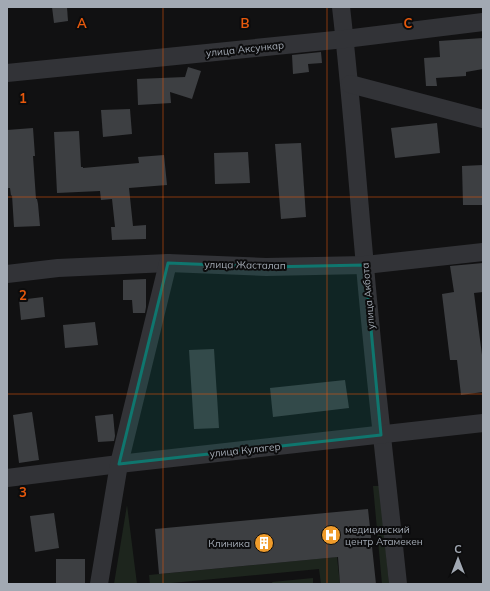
<svg xmlns="http://www.w3.org/2000/svg" width="490" height="591" viewBox="0 0 490 591" font-family="Mulish,sans-serif">
<style>
.green{fill:#1d251d}
.building{fill:#3d3f42}
.lines{fill:none;stroke-linecap:round;stroke-linejoin:round}
.minor{stroke:#323337;stroke-width:18}
.marked{fill:#0f766e;fill-opacity:0.2;stroke:#0f766e;stroke-width:3;stroke-linejoin:round}
.grid{fill:none;stroke:#e8590c;stroke-width:1;stroke-opacity:0.55}
.labels{text-anchor:middle;dominant-baseline:central;stroke-width:4;stroke-linejoin:round;paint-order:stroke}
.street-label{font-size:10px;fill:#a2a9b3;stroke:#0c0c0d}
.poi-label{font-size:10px;fill:#a2a9b3;stroke:#0c0c0d;text-anchor:start}
.grid-label{font-size:13px;text-anchor:middle;font-weight:bold;fill:#e8590c;stroke:#0c0c0d;stroke-width:4;stroke-linejoin:round;paint-order:stroke}
</style>
<rect width="100%" height="100%" fill="#111112"/>
<g class="green">
<polygon points="373,486 380,486 389,584 382,584"/>
<polygon points="127,505 137,584 114,584"/>
<polygon points="337,557 340,584 321,584 319,569 161,584 150,584 149,575"/>
<polygon points="313,578 313,584 273,584 272,582"/>
</g>
<g class="building">
<polygon points="52,7 67,7 68,21 54,23"/>
<polygon points="483,38 483,69 466,72 466,76 436,78 437,86 426,86 424,58 440,57 439,41"/>
<polygon points="321,52 322,63 308,64 309,72 293,74 292,55"/>
<polygon points="188,67 201,71 192,99 170,92 171,103 138,105 137,79 185,77"/>
<polygon points="130,109 132,134 103,137 101,110"/>
<polygon points="437,123 440,153 395,158 391,128"/>
<polygon points="33,128 35,156 33,156 36,199 37,199 38,204 40,226 14,227 12,195 11,196 10,188 7,188 7,130"/>
<polygon points="79,131 81,167 83,167 83,168 139,163 138,157 164,155 167,185 129,188 133,226 146,225 146,239 112,240 111,227 115,227 112,199 101,200 100,191 57,193 54,132"/>
<polygon points="301,143 306,217 281,219 275,144"/>
<polygon points="248,152 250,183 215,184 214,153"/>
<polygon points="483,165 483,205 463,205 462,166"/>
<polygon points="483,263 483,292 474,293 482,355 483,355 483,392 461,395 457,360 450,360 442,294 454,292 450,266"/>
<polygon points="146,279 146,307 145,313 133,313 132,300 123,300 123,280"/>
<polygon points="43,297 45,317 21,320 19,300"/>
<polygon points="95,322 98,345 65,348 63,325"/>
<polygon points="214,349 219,428 194,429 189,350"/>
<polygon points="345,380 349,408 273,417 270,388"/>
<polygon points="32,412 39,460 19,463 13,415"/>
<polygon points="113,414 115,436 114,441 98,442 95,416"/>
<polygon points="368,509 376,584 340,584 338,557 159,574 155,529"/>
<polygon points="54,513 59,548 35,552 30,516"/>
<rect x="56" y="559" width="29" height="25"/>
</g>
<g class="lines">
<g class="minor">
<path d="M 341,7 C 351,93 357,179 365,266 C 374,372 387,478 398,584"/>
<polyline points="7,73 345,39 483,22"/>
<polyline points="350,84 483,119"/>
<polyline points="7,274 58,268 168,263 266,267 365,265 483,252"/>
<polyline points="7,478 119,464 483,423"/>
<polyline points="99,584 119,464 168,263"/>
</g>
</g>
<path class="marked" d="M 168,263 L 266,267 L 365,265 L 381,435 L 119,464 Z"/>
<path class="grid" d="M 163,7 L 163,584M 327,7 L 327,584M 7,197 L 483,197M 7,394 L 483,394"/>
<defs>
<symbol id="hospital-disc" viewBox="-11 -11 22 22"><circle r="9.5" fill="#f09c2b" stroke="#0c0c0d"/><path d="M-5-5h3v3.5h4V-5h3V5h-3V1.5h-4V5h-3Z" fill="#fff"/></symbol>
<symbol id="building-disc" viewBox="-11 -11 22 22"><circle r="9.5" fill="#f09c2b" stroke="#0c0c0d"/><path d="M-4-6H4V6H1V3H-1V6H-4ZM-2.5-4.3h1.7v1.8h-1.7ZM.8-4.3h1.7v1.8H.8ZM-2.5-1h1.7V.8h-1.7ZM.8-1h1.7V.8H.8Z" fill="#fff"/></symbol>
</defs>
<g fill-rule="evenodd">
<use href="#hospital-disc" x="320" y="524" width="22" height="22"/>
<use href="#building-disc" x="253" y="532" width="22" height="22"/>
</g>
<g class="labels">
<g class="street-label">
<text transform="translate(245 49) rotate(-6)">улица Аксункар</text>
<text transform="translate(245 265) rotate(1)">улица Жасталап</text>
<text transform="translate(368 296) rotate(-95)">улица Акбота</text>
<text transform="translate(245 450) rotate(-6)">улица Кулагер</text>
</g>
<g class="poi-label">
<text x="345" y="529">медицинский<tspan x="345" dy="12">центр Атамекен</tspan></text>
<text x="250" y="543" text-anchor="end">Клиника</text>
</g>
</g>
<g class="grid-label">
<text x="82" y="28">A</text>
<text x="245" y="28">B</text>
<text x="408" y="28">C</text>
<text x="23" y="103">1</text>
<text x="23" y="300">2</text>
<text x="23" y="497">3</text>
</g>
<rect width="490" height="591" fill="none" stroke="#a2a9b3" stroke-width="16"/>
<g transform="translate(458 559)" stroke="#0c0c0d" stroke-width="3" paint-order="stroke">
<path d="M0-3L7 15L0 10L-7 15Z" fill="#a2a9b3"/>
<text y="-6" font-size="11" font-weight="bold" text-anchor="middle" fill="#a2a9b3">С</text>
</g>
</svg>
